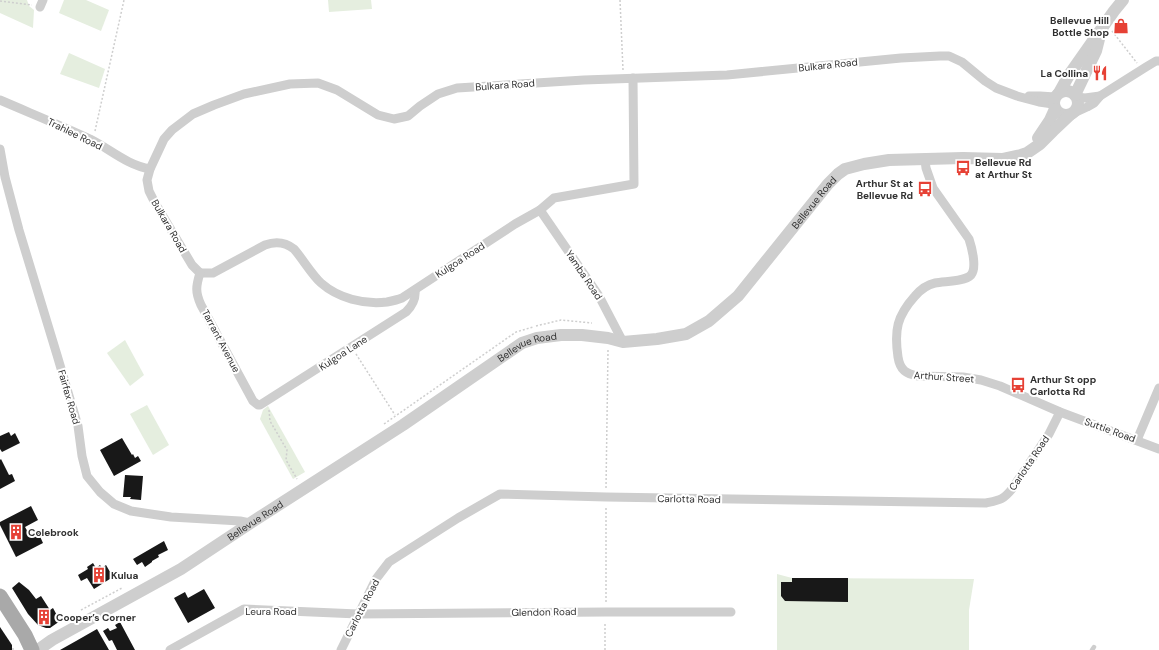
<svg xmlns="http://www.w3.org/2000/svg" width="1159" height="650" viewBox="0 0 1159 650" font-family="'DM Sans',sans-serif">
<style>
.green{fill:#e5eedf}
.building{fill:#181818}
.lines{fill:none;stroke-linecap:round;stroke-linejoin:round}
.path{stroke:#cecece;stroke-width:1.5;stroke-dasharray:2 2;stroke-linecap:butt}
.service{stroke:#cecece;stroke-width:4.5}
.minor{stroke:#cecece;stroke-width:9}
.tertiary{stroke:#cecece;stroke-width:12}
.primary{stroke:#a9a9a9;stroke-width:15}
.labels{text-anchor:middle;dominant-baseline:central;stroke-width:4;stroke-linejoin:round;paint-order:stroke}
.poi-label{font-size:10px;font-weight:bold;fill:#313131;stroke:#fff;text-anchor:start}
.street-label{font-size:10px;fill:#313131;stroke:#fff}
</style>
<rect width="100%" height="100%" fill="#fff"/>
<g class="green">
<polygon points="0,0 27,0 29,6 34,10 33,28 0,13"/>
<polygon points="64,0 86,0 109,10 101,31 59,13"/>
<polygon points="328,0 371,0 372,9 329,12"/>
<polygon points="69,53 105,69 99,88 60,74"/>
<polygon points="125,340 144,375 130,386 107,353"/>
<polygon points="147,405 169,445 153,455 130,414"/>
<polygon points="268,406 305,472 293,479 260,419 263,410"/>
<polygon points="777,574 792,578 974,579 969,610 969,650 777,650"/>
</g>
<g class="building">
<polygon points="9,432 11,436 15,433 20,443 2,452 0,449 0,436"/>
<polygon points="122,438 132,455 133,454 135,458 138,456 141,461 114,476 100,450"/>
<polygon points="1,459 9,475 12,474 15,481 0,489 0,460"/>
<polygon points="125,475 143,476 141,500 130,499 131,497 123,497"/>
<polygon points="31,506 38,520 25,527 29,534 37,530 43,543 16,557 0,525 0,522"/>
<polygon points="164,541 168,550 158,555 159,557 152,561 152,562 145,567 142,562 137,565 133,559"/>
<polygon points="93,563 96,568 100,565 102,568 106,565 113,577 94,589 87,578 81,581 78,575 88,569 87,567"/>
<polygon points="792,578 848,578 848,602 785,601 781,596 781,582 792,582"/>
<polygon points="19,582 29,590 36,599 41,596 50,610 53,608 60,621 50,628 46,628 38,625 28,614 12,588"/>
<polygon points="204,589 215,608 188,623 174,598 185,592 188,598"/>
<polygon points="120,622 135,650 117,650 112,640 109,641 103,631 108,628 110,631 117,628 115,625"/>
<polygon points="0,627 12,645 12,650 0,650"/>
<polygon points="97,629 109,650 60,650 76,641"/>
</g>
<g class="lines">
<g class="path">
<polyline points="620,0 623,70"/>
<polyline points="0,1 32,5"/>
<polyline points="1112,31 1137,63"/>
<polyline points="95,131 124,0"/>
<polyline points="536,326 561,320 592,323"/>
<polyline points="356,354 395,415"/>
<polyline points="269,410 270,421 287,450 286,460 297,479"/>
<polyline points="384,424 516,332 533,327"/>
<polyline points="606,488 608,350"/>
<polyline points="606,602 606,506"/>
<polyline points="81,610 122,588"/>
<polyline points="13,650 13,647"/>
<polyline points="605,650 605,622"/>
</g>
<polyline class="service" points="1092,650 1094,647"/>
<g class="minor">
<polyline points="40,7 43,0"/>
<polyline points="1029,96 1040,96 1055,97"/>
<polyline points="1077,97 1085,98 1100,96"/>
<path d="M 0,100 C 30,113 60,125 90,139 C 110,149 127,165 150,169"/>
<polyline points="1074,113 1087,107 1094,103 1100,96 1146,67 1156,61 1159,61"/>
<polyline points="0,149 5,177 19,230 57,355 78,426 82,456 87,476 100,492 114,504 131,511 171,517 240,521 250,523"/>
<path d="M 925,160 L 926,168 L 933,188 L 969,239 C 972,248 977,268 971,275 C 964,282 945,281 935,283 C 926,285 921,289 915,296 C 897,316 894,330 898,357 C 900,370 906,374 918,376 L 963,377 L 981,380 L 1000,386 L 1060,412 L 1159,449"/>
<polyline points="540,210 599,296 623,342"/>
<polyline points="200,273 192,265 155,203 149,191 147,180 150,169 164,139 172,130 193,114 214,105 244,94 290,84 318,83 337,90 378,115 394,119 408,116 420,106 438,94 457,88 584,80 727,75 901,58 940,56 949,56 962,62 985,81 996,88 1017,96 1039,102 1053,104"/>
<path d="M 200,273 L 213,273 L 265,245 C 276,241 285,242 294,249 C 302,258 312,275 321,283 C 338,298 364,305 387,302 C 392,301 397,300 402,298 L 515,224 L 540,210 L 554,198 L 634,184 L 633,78"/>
<path d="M 200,273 C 196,286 195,292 201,305 L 253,401 L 258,405 L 260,405 L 406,312 C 413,305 416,299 415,290"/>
<polyline points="1137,440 1159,388"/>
<polyline points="170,650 244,609 358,614 606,612 731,612"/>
<path d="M 341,650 L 376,579 L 389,562 L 458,518 L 500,494 L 606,497 L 986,503 C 1000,500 1003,500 1012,489 L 1049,434 L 1060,412"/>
</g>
<g class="tertiary">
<circle cx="1066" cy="103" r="12"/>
<polyline points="1059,93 1069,75 1114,11 1123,0"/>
<polyline points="1075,95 1096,51 1099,39"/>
<polyline points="1038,138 1050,120 1055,109"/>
<path id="s1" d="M 38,650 L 52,640 L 181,569 L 252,522 L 403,425 L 522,343 L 537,338 L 561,335 L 582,335 L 608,338 L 623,342 L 657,339 L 686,334 L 709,321 L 738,296 L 828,184 L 838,174 L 845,169 L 864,164 L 889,160 L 963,158 L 1002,159 L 1021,155 L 1027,153 L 1040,144 L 1053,131 L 1070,115"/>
</g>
<polyline class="primary" points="0,596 25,635 32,650"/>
</g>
<defs>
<symbol id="shop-bare" viewBox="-9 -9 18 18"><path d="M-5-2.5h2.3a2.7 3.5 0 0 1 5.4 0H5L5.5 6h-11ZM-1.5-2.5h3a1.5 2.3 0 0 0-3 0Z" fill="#e64135" stroke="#fff" stroke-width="2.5" paint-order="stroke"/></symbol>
<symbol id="restaurant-bare" viewBox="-9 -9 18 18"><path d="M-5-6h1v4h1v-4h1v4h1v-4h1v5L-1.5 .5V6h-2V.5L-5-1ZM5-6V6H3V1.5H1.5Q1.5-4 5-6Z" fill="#e64135" stroke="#fff" stroke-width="2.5" paint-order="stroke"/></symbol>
<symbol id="bus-bare" viewBox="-9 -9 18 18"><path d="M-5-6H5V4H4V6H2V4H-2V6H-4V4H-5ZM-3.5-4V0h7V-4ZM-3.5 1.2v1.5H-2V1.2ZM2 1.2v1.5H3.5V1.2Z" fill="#e64135" stroke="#fff" stroke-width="2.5" paint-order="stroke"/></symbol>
<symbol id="building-bare" viewBox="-9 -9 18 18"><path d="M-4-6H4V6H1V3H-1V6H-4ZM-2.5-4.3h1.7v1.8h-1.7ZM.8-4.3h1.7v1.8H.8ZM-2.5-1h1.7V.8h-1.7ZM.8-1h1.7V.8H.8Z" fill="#e64135" stroke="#fff" stroke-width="2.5" paint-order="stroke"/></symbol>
</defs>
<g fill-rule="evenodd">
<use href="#shop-bare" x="1110" y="15" width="22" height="22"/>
<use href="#restaurant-bare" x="1089" y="62" width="22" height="22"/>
<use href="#bus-bare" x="952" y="157" width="22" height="22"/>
<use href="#bus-bare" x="914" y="178" width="22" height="22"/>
<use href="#bus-bare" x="1007" y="374" width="22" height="22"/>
<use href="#building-bare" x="5" y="521" width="22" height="22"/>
<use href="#building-bare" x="88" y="564" width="22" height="22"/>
<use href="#building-bare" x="33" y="606" width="22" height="22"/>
</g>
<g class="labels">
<g class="poi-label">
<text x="1109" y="20" text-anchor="end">Bellevue Hill<tspan x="1109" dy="12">Bottle Shop</tspan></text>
<text x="1088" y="73" text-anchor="end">La Collina</text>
<text x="975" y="162">Bellevue Rd<tspan x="975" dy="12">at Arthur St</tspan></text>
<text x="913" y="183" text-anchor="end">Arthur St at<tspan x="913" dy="12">Bellevue Rd</tspan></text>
<text x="1030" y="379">Arthur St opp<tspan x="1030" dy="12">Carlotta Rd</tspan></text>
<text x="28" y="532">Colebrook</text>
<text x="111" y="575">Kulua</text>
<text x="56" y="617">Cooper’s Corner</text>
</g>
<g class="street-label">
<text transform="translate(828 65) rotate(-6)">Bulkara Road</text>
<text transform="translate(505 85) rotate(-4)">Bulkara Road</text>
<text transform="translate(75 134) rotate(26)">Trahlee Road</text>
<text stroke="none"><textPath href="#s1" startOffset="925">Bellevue Road</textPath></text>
<text transform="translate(169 226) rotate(60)">Bulkara Road</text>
<text transform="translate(460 260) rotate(-33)">Kulgoa Road</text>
<text transform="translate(584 275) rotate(56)">Yamba Road</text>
<text transform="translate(221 341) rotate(62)">Tarrant Avenue</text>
<text stroke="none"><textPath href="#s1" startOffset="577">Bellevue Road</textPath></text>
<text transform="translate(343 353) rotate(-33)">Kulgoa Lane</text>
<text transform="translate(944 377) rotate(4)">Arthur Street</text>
<text transform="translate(69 397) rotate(74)">Fairfax Road</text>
<text transform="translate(1110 430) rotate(20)">Suttie Road</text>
<text transform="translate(1029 463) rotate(-56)">Carlotta Road</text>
<text transform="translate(689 499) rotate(1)">Carlotta Road</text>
<text stroke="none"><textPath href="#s1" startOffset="253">Bellevue Road</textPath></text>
<text transform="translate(362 608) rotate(-63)">Carlotta Road</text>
<text x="271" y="611">Leura Road</text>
<text transform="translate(544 612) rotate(-1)">Glendon Road</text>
</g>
</g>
</svg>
